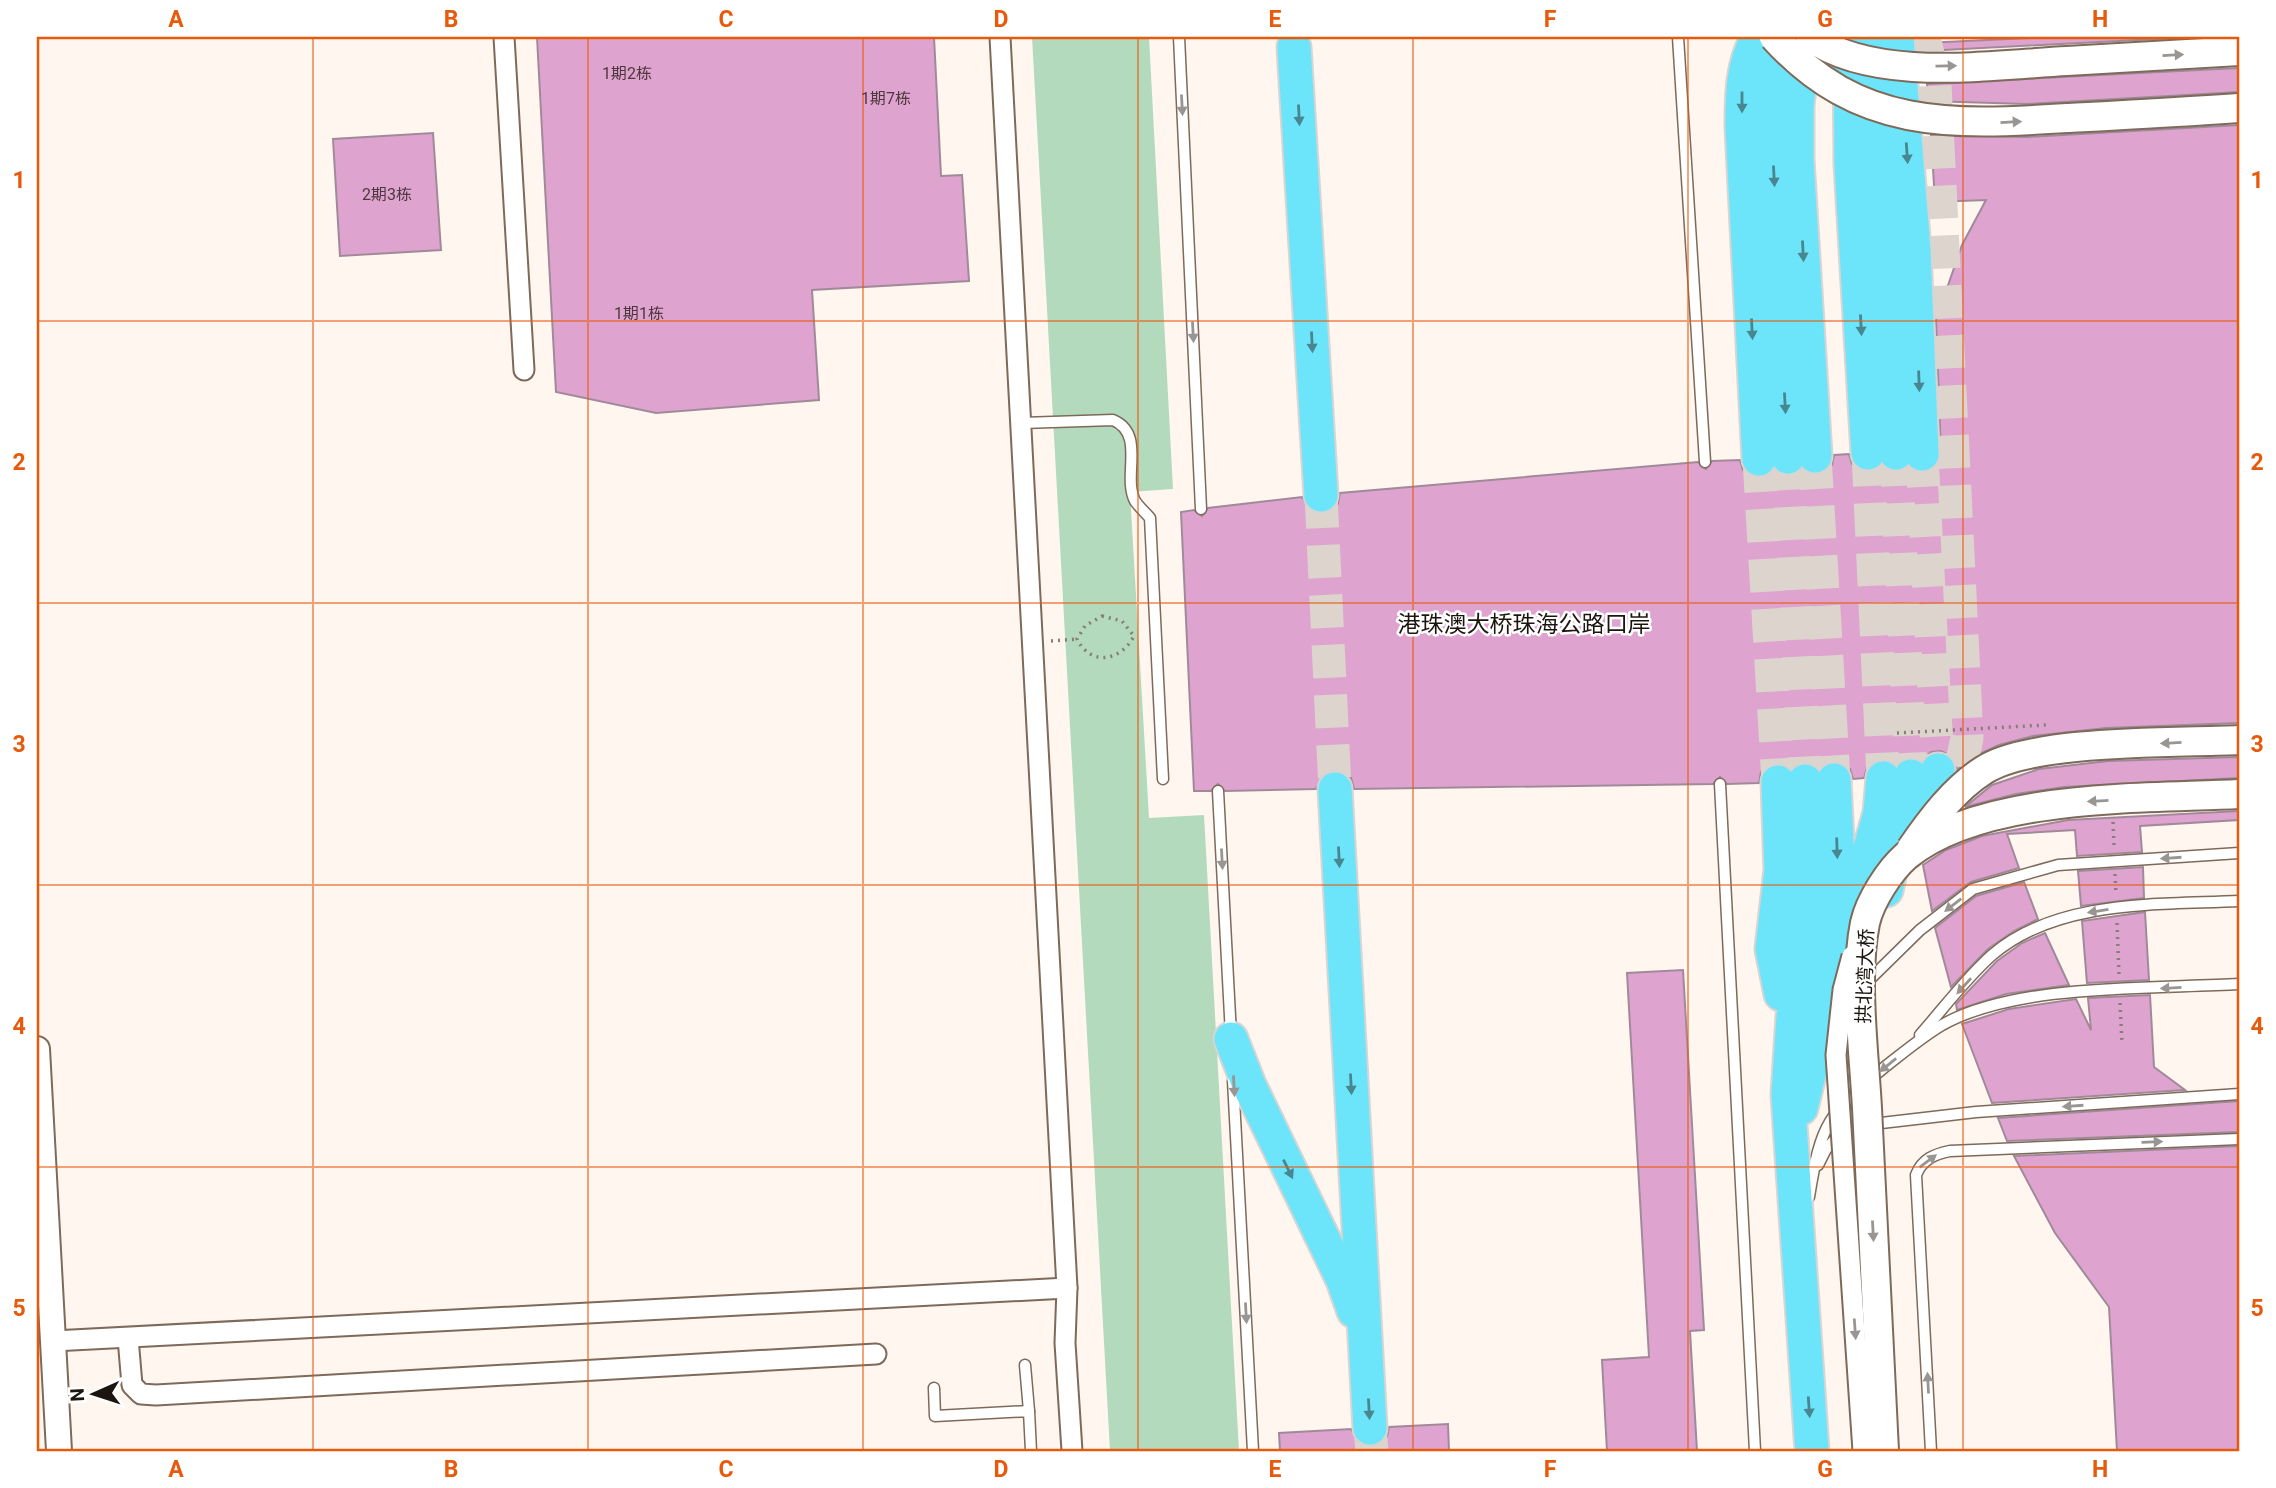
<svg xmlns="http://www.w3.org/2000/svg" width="2276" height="1488" viewBox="0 0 2276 1488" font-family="Roboto,'Noto Sans SC',sans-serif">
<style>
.green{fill:#b3dabd}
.building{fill:#dfa3cf;stroke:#a08a9a;stroke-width:2}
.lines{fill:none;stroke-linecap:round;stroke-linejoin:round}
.trunk-tunnel{stroke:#ddd4cd;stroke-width:33;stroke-dasharray:33 17;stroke-linecap:butt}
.service-casing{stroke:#7d6a5a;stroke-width:13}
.minor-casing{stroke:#7d6a5a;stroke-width:23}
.tertiary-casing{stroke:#7d6a5a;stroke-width:28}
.trunk-casing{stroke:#d6d5d4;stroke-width:37}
.path{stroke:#877e78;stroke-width:3.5;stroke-dasharray:2 5;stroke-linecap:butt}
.service{stroke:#fff;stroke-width:10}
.minor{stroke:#fff;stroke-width:19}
.tertiary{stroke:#fff;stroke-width:24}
.trunk{stroke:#6ce4fa;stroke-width:33}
.minor-bridge-casing{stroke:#7d6a5a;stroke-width:23;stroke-linecap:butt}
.secondary-bridge-casing{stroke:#7d6a5a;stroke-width:32;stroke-linecap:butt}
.minor-bridge{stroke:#fff;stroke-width:19}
.secondary-bridge{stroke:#fff;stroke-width:28}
.oneway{fill:#999593}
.oneway2{fill:#488690}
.grid{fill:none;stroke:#e8590c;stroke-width:2;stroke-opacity:0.55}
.labels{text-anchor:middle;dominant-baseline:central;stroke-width:5;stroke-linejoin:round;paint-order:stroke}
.number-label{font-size:16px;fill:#4d383e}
.street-label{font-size:19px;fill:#1c140e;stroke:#fff}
.quarter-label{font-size:23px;fill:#1c140e;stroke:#fff}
.neatline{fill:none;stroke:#e8590c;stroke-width:2.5}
.grid-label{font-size:23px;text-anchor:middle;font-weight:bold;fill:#e8590c}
</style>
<rect width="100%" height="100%" fill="#fff6ef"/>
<polygon class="green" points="1032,37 1149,37 1173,489 1130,492 1149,818 1204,815 1239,1451 1110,1451"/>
<g class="building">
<polygon points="537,37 934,37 941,176 962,175 969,281 812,290 819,400 656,413 556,392"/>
<polygon points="2050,37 2196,37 1925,51 1925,43"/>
<polygon points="2239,68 2239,92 2026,104 1928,101 1927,84"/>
<polygon points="2239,125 2239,723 2106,728 2033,736 1999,745 1975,756 1957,770 1951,756 1941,751 1931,752 1922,761 1906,758 1896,764 1885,759 1875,760 1867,768 1864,778 1853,779 1850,769 1834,761 1819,769 1805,762 1791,769 1777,763 1761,772 1759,783 1727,784 1720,777 1713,784 1354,789 1351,778 1335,770 1324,773 1316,789 1225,791 1218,784 1211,791 1194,791 1181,512 1194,510 1202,516 1208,508 1302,497 1312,512 1323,514 1338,504 1340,493 1698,462 1706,469 1712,461 1740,460 1743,470 1759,478 1774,470 1788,476 1802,469 1817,475 1832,465 1834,455 1849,454 1852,464 1868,472 1882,465 1896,472 1909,467 1922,473 1932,471 1939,464 1941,453 1936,320 1962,245 1986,200 1935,202 1931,135 2027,137"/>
<polygon points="433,133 441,250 340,256 333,139"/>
<polygon points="2239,757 2239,778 2064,787 2016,794 1965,807 1992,785 2039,769 2108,761"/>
<polygon points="2239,811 2239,820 2140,826 2142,852 2077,856 2075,830 2007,834 2019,868 1971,882 1932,911 1923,865 1946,850 1982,836 2068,820"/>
<polygon points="2143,867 2144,898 2081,906 2078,871"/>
<polygon points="2024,882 2038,919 2014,931 1988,949 1951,987 1935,928 1976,896"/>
<polygon points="2145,912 2149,980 2087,983 2082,921"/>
<polygon points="2045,933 2069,985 2006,994 1957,1010 1956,1004 1997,961 2022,943"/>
<polygon points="1683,970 1704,1330 1690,1331 1697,1451 1607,1451 1602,1360 1649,1357 1627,973"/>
<polygon points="2150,995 2154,1067 2185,1090 1992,1103 1962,1024 2009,1009 2076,999 2091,1030 2088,998"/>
<polygon points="2239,1101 2239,1132 2007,1141 1998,1118"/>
<polygon points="2239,1146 2239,1451 2117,1451 2109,1307 2055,1233 2014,1156"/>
<polygon points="1448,1424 1449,1451 1280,1451 1279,1433 1351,1429 1361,1445 1372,1447 1387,1437 1389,1427"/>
</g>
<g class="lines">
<g class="trunk-tunnel">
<polyline points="1924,37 1935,84 1967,738 1959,775 1933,806"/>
<polyline points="1868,453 1883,778"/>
<polyline points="1896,453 1911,776"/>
<polyline points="1922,454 1938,770"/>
<polyline points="1815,456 1834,780"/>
<polyline points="1788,457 1805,781"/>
<polyline points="1759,459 1778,782"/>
<polyline points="1321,495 1335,789"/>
<polyline points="1370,1428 1372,1451"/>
</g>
<defs>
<g id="service">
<polyline points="1179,37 1201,509"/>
<polyline points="1678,37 1705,462"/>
<path d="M 1022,423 L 1113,420 C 1146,434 1122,476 1135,501 C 1139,507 1145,512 1150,518 L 1163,779"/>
<polyline points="1720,784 1755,1451"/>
<polyline points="1218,791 1231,1035"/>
<polyline points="1866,983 1920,930 1973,889 2058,865 2239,853"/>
<path d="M 1920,1035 C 1943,1009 1966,978 1992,955 C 2057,899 2159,905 2239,901"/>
<polyline points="1233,1081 1253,1451"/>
<polyline points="1818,1165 1826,1149 1840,1134 1864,1125 1976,1112 2239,1094"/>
<path d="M 1809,1197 C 1821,1122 1828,1114 1886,1066 C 1904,1052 1922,1037 1942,1025 C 2016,983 2153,989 2239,984"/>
<polyline points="1025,1365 1029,1411"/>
<polyline points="934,1388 935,1416 1029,1411 1031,1451"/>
<path d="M 1931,1451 L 1916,1175 C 1922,1159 1935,1154 1950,1151 L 2239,1139"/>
</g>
<g id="minor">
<polyline points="504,37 524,370"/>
<polyline points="1000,37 1067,1288 1065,1343 1072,1451"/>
<polyline points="128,1338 132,1385 141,1394 156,1395 876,1354"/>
<polyline points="53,1341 1067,1288"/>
</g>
<polyline id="tertiary" points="37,1049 59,1451"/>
<g id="trunk">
<path d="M 1758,37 C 1742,65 1742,96 1742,127 L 1759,459"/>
<polyline points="1786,37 1774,67 1770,99 1788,457"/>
<polyline points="1805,37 1797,105 1797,160 1815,456"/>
<polyline points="1850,37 1851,164 1868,453"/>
<polyline points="1873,37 1884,176 1896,453"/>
<polyline points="1897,37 1914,251 1922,454"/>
<polyline points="1294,47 1321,495"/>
<polyline points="1778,782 1781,870 1772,949 1781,994"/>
<polyline points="1335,789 1370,1428"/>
<polyline points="1911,835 1935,787 1938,770"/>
<polyline points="1886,890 1911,776"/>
<polyline points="1787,943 1801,910 1809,874 1805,781"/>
<polyline points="1231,1039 1249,1085 1343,1280 1354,1311"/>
<polyline points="1801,1108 1823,1016 1880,813 1883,778"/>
<polyline points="1812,1451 1788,1095 1793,1017 1799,984 1809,949 1835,888 1838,864 1834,780"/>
</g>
</defs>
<use href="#service" class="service-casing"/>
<use href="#minor" class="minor-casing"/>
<use href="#tertiary" class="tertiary-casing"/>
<use href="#trunk" class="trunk-casing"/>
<g class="path">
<path d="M 1102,616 L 1122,621 L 1134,636 C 1121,661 1091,667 1077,639 L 1085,626 Z"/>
<polyline points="1051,641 1077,639"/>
<polyline points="1897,733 2046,725"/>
<polyline points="2113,822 2114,845"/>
<polyline points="2115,874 2116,894"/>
<polyline points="2117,923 2119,975"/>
<polyline points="2120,1003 2122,1043"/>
</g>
<use href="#service" class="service"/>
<use href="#minor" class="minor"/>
<use href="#tertiary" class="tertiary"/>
<use href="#trunk" class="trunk"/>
<defs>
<polyline id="minor-bridge" points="1852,956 1843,990 1836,1055 1863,1451"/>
<g id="secondary-bridge">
<path d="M 1774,37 C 1859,131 1952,125 2069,118 C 2125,115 2182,112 2239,108"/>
<path d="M 1810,37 C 1875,83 1991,65 2067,61 C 2125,58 2182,54 2239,51"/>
<path d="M 1911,849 C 1931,820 1954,789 1984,770 C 2032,739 2178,743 2239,740"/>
<path d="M 1884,1451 C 1878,1337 1873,1222 1867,1108 C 1864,1053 1854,977 1865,923 C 1870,901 1889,871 1906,856 C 1983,793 2144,799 2239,794"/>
</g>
</defs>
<use href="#minor-bridge" class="minor-bridge-casing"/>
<use href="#secondary-bridge" class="secondary-bridge-casing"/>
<use href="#minor-bridge" class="minor-bridge"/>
<use href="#secondary-bridge" class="secondary-bridge"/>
</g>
<defs><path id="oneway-solid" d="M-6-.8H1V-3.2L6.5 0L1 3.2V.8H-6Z" transform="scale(1.75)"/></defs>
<g class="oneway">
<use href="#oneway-solid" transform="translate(2173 55) rotate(-3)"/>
<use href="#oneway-solid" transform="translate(1946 66) rotate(-1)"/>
<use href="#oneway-solid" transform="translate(1182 105) rotate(87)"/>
<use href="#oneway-solid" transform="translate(2011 122) rotate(-3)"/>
<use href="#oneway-solid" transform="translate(1193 332) rotate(87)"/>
<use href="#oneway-solid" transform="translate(2171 743) rotate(177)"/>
<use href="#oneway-solid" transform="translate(2098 801) rotate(177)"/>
<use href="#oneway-solid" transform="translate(2171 858) rotate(176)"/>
<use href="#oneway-solid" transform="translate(1222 859) rotate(87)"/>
<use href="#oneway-solid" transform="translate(1953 905) rotate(142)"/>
<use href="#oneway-solid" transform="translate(2098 911) rotate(171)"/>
<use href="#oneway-solid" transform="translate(1964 986) rotate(132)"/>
<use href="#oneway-solid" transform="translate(2171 988) rotate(177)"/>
<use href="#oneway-solid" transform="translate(1888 1065) rotate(141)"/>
<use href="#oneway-solid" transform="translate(1234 1086) rotate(87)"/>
<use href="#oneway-solid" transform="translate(2073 1106) rotate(176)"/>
<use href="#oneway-solid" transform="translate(2152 1142) rotate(-2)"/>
<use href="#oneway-solid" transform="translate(1928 1161) rotate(-37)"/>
<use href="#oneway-solid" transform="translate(1873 1231) rotate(87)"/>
<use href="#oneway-solid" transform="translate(1246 1313) rotate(87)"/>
<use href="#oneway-solid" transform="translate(1855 1329) rotate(86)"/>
<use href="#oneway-solid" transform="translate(1928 1383) rotate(-93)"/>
</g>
<g class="oneway2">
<use href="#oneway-solid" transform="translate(1742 102) rotate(90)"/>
<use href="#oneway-solid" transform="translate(1299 115) rotate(87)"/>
<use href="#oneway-solid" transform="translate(1907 153) rotate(86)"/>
<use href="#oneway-solid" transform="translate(1774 176) rotate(87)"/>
<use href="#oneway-solid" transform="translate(1803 251) rotate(87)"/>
<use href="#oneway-solid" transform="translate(1861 325) rotate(87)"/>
<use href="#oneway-solid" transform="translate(1752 329) rotate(87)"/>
<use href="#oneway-solid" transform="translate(1312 342) rotate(87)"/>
<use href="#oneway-solid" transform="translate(1919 381) rotate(88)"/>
<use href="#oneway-solid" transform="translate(1785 403) rotate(87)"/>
<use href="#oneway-solid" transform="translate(1837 848) rotate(88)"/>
<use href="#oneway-solid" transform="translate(1339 857) rotate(87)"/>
<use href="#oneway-solid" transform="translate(1351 1084) rotate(87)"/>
<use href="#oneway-solid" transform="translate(1288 1169) rotate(64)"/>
<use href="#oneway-solid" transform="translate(1809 1407) rotate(86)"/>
<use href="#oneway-solid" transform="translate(1369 1409) rotate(87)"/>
</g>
<path class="grid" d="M 313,37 L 313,1451M 588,37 L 588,1451M 863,37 L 863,1451M 1138,37 L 1138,1451M 1413,37 L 1413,1451M 1688,37 L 1688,1451M 1963,37 L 1963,1451M 37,321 L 2239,321M 37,603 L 2239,603M 37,885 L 2239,885M 37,1167 L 2239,1167"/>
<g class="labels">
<g class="number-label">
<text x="627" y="73">1期2栋</text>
<text x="886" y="98">1期7栋</text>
<text x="387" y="194">2期3栋</text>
<text x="639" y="313">1期1栋</text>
</g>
<g class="street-label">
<text transform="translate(1865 976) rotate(-88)">拱北湾大桥</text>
</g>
<g class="quarter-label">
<text x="1524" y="624">港珠澳大桥珠海公路口岸</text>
</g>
</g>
<rect width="2276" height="1488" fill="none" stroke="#ffffff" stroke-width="77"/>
<g transform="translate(94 1394) rotate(267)" stroke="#ffffff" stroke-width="5" paint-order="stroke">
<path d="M0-5L12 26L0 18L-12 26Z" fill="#1c140e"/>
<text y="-10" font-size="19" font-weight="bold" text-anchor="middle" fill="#1c140e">N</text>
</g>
<rect x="38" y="38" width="2200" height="1412" class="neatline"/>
<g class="grid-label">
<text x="176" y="27">A</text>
<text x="451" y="27">B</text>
<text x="726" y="27">C</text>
<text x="1001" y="27">D</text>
<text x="1275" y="27">E</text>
<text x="1550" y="27">F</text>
<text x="1825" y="27">G</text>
<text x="2100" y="27">H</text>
<text x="19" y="188">1</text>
<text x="2257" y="188">1</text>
<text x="19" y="470">2</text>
<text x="2257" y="470">2</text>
<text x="19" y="752">3</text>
<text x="2257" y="752">3</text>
<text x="19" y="1034">4</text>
<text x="2257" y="1034">4</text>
<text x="19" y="1316">5</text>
<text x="2257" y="1316">5</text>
<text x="176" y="1477">A</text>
<text x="451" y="1477">B</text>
<text x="726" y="1477">C</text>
<text x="1001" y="1477">D</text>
<text x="1275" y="1477">E</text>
<text x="1550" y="1477">F</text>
<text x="1825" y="1477">G</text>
<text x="2100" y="1477">H</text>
</g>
</svg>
